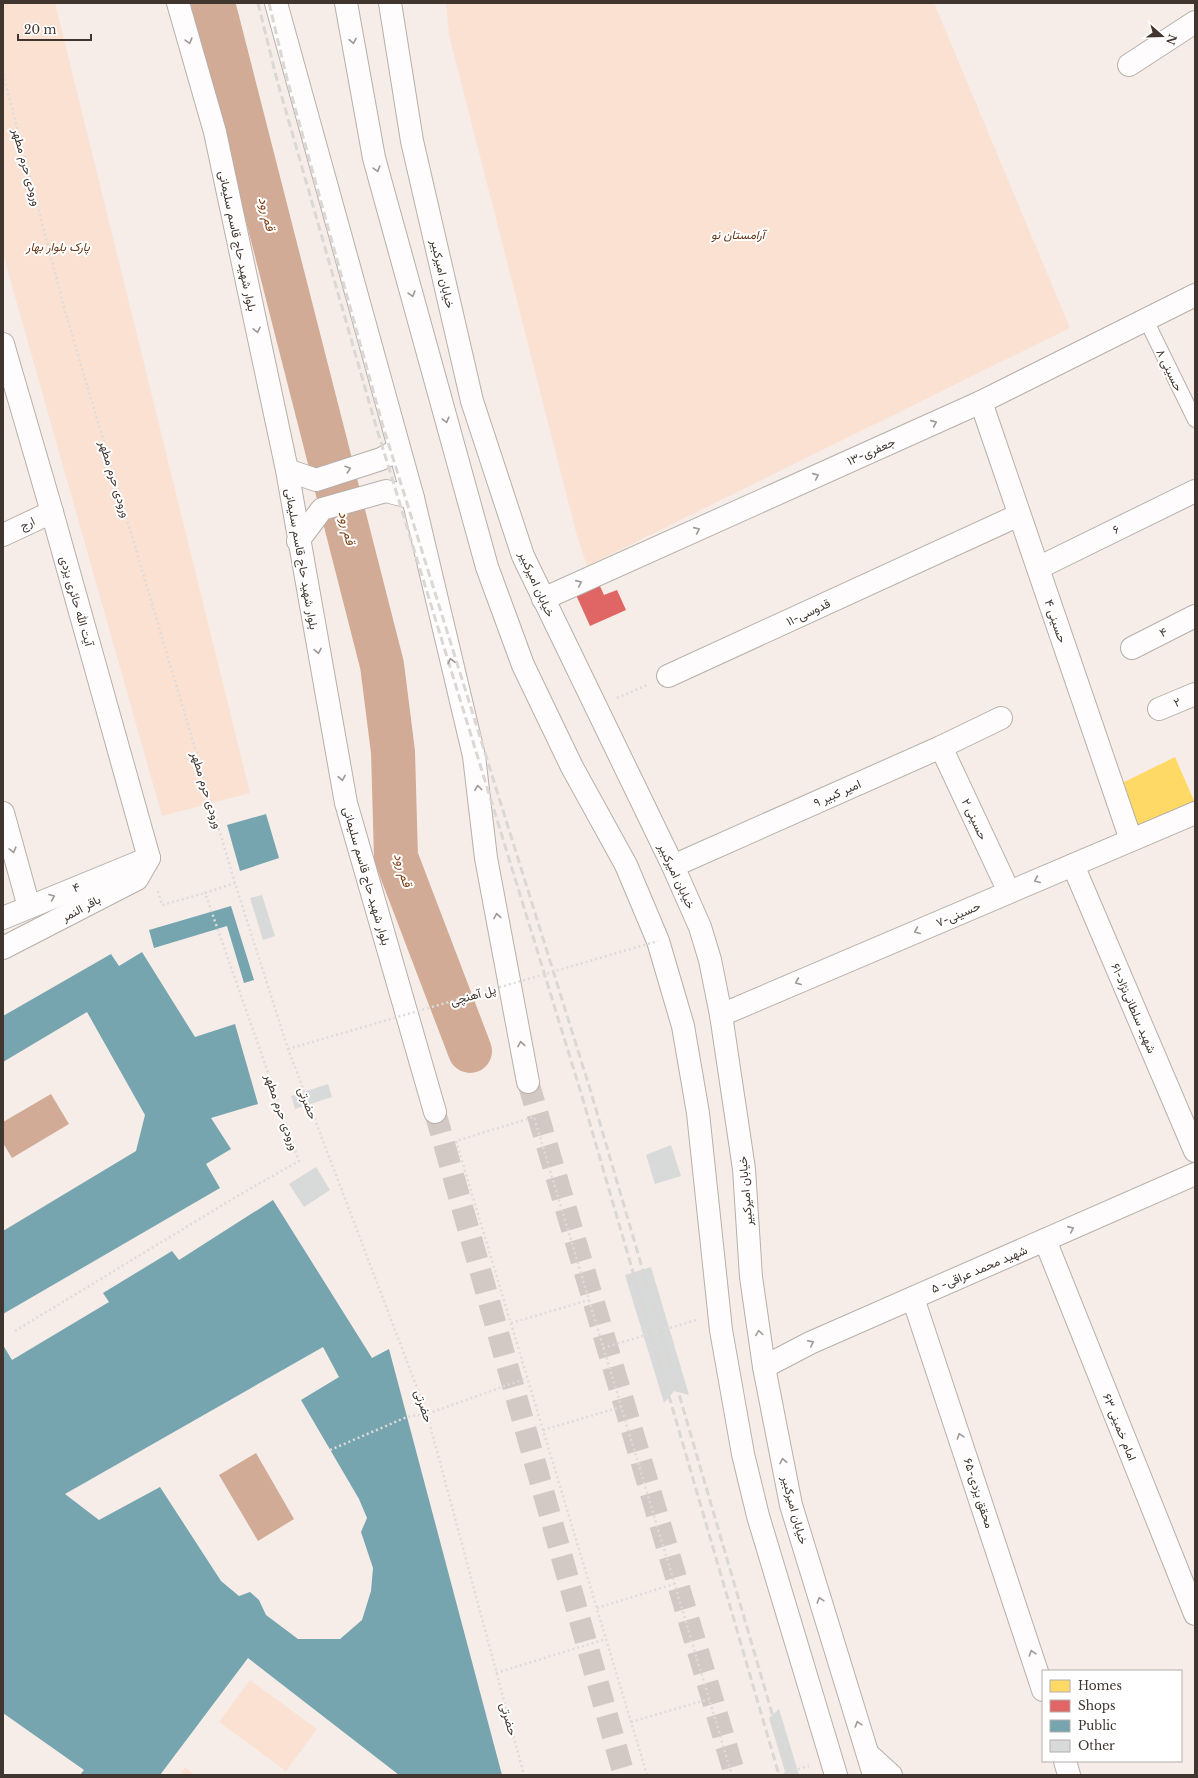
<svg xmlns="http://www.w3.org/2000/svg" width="1198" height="1778" viewBox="0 0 1198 1778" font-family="'Libre Baskerville',Vazirmatn,serif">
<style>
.green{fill:#fae1d2}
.water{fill:#d1ab96}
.homes{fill:#ffd966}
.shops{fill:#e06666}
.public{fill:#76a5af;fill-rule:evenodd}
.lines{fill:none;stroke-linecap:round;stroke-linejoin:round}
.river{stroke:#d1ab96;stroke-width:44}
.building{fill:#d8d9d9}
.primary-tunnel{stroke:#d2c8c4;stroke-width:22;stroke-dasharray:22 11;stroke-linecap:butt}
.service-casing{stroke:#b7afaa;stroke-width:16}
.minor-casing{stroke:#b7afaa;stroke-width:24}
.secondary-casing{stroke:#b7afaa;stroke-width:24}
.primary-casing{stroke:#b7afaa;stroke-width:24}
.path{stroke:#dedbda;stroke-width:2.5;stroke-dasharray:2 3;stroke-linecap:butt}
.service{stroke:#fefcfc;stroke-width:14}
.minor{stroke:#fefcfc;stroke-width:22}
.secondary{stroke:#fefcfc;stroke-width:22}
.primary{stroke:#fefcfc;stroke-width:22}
.rail{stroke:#dad7d5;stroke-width:3;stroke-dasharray:8 4;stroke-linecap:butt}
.path-bridge{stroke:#dedbda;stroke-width:2.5;stroke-dasharray:2 3;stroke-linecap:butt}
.oneway{stroke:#9f9896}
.labels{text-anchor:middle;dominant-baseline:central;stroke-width:4;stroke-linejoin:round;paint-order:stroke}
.street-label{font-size:12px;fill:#40352f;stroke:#fff}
.park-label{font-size:12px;font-style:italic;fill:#633312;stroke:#fff}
.water-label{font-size:13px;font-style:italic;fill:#7d3e10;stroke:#fff}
</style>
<rect width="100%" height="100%" fill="#f6ede9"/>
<g class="green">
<polygon points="3,3 55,3 250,793 162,816 3,254"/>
<polygon points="446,3 934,3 1070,328 587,566 577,536 449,35"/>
<polygon points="250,1680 317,1729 286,1771 219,1722"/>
<polygon points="185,1767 195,1775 179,1775"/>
</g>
<g class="water">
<polygon points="51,1094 69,1124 12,1158 3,1143 3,1122"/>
<polygon points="256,1453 294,1519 258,1541 219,1475"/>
</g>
<polygon class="homes" points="1175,757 1195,803 1136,831 1116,786"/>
<polygon class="shops" points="599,584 604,595 617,590 626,610 590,626 576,595"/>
<g class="public">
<polygon points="266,814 279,858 240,871 227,825"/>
<polygon points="231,906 254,980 244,983 227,926 154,948 149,930"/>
<polygon points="142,952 195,1037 235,1024 258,1104 211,1118 231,1149 206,1164 220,1188 3,1314 3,1231 136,1151 145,1115 87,1012 3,1062 3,1016 111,954 119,966"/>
<path d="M 273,1200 L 372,1358 L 389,1349 L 502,1775 L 399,1775 L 248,1658 L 160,1775 L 80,1775 L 84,1770 L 3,1713 L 3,1345 L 12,1360 L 109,1302 L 103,1293 L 172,1251 L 179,1260 ZM 323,1347 L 339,1377 L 301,1400 L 359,1499 L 367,1518 L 361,1532 L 373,1568 L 371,1591 L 362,1620 L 340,1639 L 298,1639 L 266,1615 L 259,1600 L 250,1592 L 239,1596 L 221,1581 L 160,1487 L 99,1520 L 65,1494 Z"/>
</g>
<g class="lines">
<polyline class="river" points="213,3 382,665 393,752 396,857 470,1051"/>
</g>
<g class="building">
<polygon points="262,895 275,936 263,940 250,898"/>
<polygon points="328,1084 332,1097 295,1109 291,1096"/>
<polygon points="671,1145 681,1176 655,1184 646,1155"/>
<polygon points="316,1167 330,1190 304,1207 289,1184"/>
<polygon points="651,1267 689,1395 674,1391 664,1403 625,1275"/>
<polygon points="779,1709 799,1775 786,1775 769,1718"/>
</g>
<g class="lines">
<g class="primary-tunnel">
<polyline points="528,1082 735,1775"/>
<polyline points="435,1112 624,1775"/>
</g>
<defs>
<polyline id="service" points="1146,320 1195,420"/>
<g id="minor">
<polyline points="1129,65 1195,22"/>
<polyline points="981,402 1131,840"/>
<polyline points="3,535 52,512"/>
<polyline points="1038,568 1195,491"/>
<polyline points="543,599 981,402 1195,295"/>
<polyline points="1132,648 1195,616"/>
<polyline points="668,676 1019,515"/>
<polyline points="1159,709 1195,694"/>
<polyline points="941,747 1009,892"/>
<polyline points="3,813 29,907"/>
<polyline points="1073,865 1195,1151"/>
<polyline points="673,866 941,747 1001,718"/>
<polyline points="3,918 149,858"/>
<polyline points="721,1015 1195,813"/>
<polyline points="1045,1240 1195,1614"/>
<polyline points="913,1298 1043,1690"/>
<polyline points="764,1367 810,1343 1195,1174"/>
<polyline points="1065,1761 1069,1775"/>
</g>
<g id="secondary">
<polyline points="3,344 52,512 149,858 137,879 3,948"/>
<polyline points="868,1754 891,1775"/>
</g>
<g id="primary">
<polyline points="178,3 215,132 287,470 346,803 435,1112"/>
<polyline points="276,3 413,498 474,756 486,858 528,1082"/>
<polyline points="346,3 374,158 487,567 523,665 572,767 626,865 658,941 683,1026 698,1113 721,1330 743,1454 758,1516 836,1775"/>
<polyline points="390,3 412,141 472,401 523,556 673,866 700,927 710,960 721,1015 744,1169 751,1277 764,1367 791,1505 874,1775"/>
<polyline points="287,470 316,480 381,459 399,449"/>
<polyline points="298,541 322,509 386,491 413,498"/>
</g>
</defs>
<use href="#service" class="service-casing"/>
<use href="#minor" class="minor-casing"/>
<use href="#secondary" class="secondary-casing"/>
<use href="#primary" class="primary-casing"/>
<g class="path">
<polyline points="3,74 65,311 235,883 288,1049 427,1414 524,1775"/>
<polyline points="617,698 647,685"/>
<polyline points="158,891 162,905 205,893"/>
<polyline points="511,1323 589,1300"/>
<polyline points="15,1331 239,1195 299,1161 205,893 235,883"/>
<polyline points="603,1348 696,1320"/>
<polyline points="543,1430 621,1407"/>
<polyline points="330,1450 407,1417 427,1414 527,1378"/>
<polyline points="597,1608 674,1584"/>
<polyline points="496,1673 606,1639"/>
<polyline points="631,1722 709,1699"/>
<polyline points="647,1775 456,1141 534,1117 732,1775"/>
<polyline points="779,1775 809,1766"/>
</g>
<use href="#service" class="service"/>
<use href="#minor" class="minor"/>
<use href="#secondary" class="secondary"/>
<use href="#primary" class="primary"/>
<g class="rail">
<polyline points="258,3 277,80 376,426 581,1093 779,1775"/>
<polyline points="269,3 286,75 382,423 590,1089 790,1775"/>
</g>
<polyline class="path-bridge" points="288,1049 658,941"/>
</g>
<defs><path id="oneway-chevron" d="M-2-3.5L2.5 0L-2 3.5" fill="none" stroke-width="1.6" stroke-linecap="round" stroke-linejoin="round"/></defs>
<g class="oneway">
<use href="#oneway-chevron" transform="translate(189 41) rotate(74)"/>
<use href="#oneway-chevron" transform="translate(353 41) rotate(80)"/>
<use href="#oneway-chevron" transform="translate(377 169) rotate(74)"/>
<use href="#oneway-chevron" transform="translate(412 294) rotate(74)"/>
<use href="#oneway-chevron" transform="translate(257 330) rotate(78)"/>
<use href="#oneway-chevron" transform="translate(446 420) rotate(75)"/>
<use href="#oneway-chevron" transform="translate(934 423) rotate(-24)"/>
<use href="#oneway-chevron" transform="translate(348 469) rotate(-18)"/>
<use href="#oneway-chevron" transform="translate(816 476) rotate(-24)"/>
<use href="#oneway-chevron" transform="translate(697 530) rotate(-24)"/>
<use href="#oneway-chevron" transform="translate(579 583) rotate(-24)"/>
<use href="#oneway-chevron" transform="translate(318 651) rotate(80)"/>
<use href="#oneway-chevron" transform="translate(451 661) rotate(-103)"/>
<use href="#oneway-chevron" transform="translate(342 778) rotate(80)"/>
<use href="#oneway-chevron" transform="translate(478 788) rotate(-97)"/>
<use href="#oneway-chevron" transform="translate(13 850) rotate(75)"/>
<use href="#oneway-chevron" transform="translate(1037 880) rotate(158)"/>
<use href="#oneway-chevron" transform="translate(52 897) rotate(-22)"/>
<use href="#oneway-chevron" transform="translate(497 916) rotate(-100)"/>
<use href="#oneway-chevron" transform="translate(917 931) rotate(157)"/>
<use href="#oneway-chevron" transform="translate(798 982) rotate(157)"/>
<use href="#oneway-chevron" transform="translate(521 1044) rotate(-100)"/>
<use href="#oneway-chevron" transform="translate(1071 1229) rotate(-24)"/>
<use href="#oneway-chevron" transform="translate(759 1333) rotate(-98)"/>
<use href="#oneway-chevron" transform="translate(811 1343) rotate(-26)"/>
<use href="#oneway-chevron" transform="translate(960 1436) rotate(-108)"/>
<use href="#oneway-chevron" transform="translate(783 1461) rotate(-101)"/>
<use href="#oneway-chevron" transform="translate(820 1600) rotate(-107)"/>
<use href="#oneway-chevron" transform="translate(1032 1653) rotate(-107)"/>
<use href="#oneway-chevron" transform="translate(858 1724) rotate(-107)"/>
</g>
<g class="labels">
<g class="street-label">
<text transform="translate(27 167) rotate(75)">ورودی حرم مطهر</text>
<text transform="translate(238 241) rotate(78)">بلوار شهید حاج قاسم سلیمانی</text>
<text transform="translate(443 274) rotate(77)">خیابان امیرکبیر</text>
<text transform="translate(1170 370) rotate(64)">حسینی ۸</text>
<text transform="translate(871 451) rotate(-24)">جعفری-۱۳</text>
<text transform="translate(115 479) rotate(73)">ورودی حرم مطهر</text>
<text transform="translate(27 523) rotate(-25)">ارج</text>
<text transform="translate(1116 529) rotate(-26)">۶</text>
<text transform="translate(302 559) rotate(80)">بلوار شهید حاج قاسم سلیمانی</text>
<text transform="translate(537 584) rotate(66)">خیابان امیرکبیر</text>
<text transform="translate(77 601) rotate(74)">آیت الله‌ حائری‌ یزدی</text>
<text transform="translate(808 612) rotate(-25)">قدوسی-۱۱</text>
<text transform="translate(1056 621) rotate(71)">حسینی ۴</text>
<text transform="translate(1163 632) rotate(-26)">۴</text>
<text transform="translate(1177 702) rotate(-23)">۲</text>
<text transform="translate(207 790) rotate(73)">ورودی حرم مطهر</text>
<text transform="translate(837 793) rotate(-24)">امیر کبیر ۹</text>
<text transform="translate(975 819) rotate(65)">حسینی ۲</text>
<text transform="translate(367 876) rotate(74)">بلوار شهید حاج قاسم سلیمانی</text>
<text transform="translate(677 876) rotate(65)">خیابان امیرکبیر</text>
<text transform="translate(76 887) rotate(-22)">۴</text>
<text transform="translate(81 908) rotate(-28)">باقر النمر</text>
<text transform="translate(958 914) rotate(-23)">حسینی-۷</text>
<text transform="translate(473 995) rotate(-16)">پل آهنچی</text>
<text transform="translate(1134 1008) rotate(67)">شهید سلطانی‌نژاد-۶۱</text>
<text transform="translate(308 1103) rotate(69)">حضرتی</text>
<text transform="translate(282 1112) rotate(71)">ورودی حرم مطهر</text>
<text transform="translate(745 1191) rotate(-95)">خیابان امیرکبیر</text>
<text transform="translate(979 1269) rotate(-23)">شهید محمد عراقی- ۵</text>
<text transform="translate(424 1406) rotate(71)">حضرتی</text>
<text transform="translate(1120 1427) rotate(68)">امام خمینی ۶۳</text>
<text transform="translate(979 1493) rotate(72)">محقق یزدی-۶۵</text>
<text transform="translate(795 1510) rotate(75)">خیابان امیرکبیر</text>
<text transform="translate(509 1719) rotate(74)">حضرتی</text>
</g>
<g class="park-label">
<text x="738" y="234">آرامستان نو</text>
<text x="58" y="246">پارک بلوار بهار</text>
</g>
<g class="water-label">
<text transform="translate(267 214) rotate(76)">قم رود</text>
<text transform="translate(347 528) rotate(76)">قم رود</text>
<text transform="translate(403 870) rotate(73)">قم رود</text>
</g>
</g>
<rect width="1198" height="1778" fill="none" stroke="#40352f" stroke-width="8"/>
<rect x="1042" y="1670" width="140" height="92" fill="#ffffff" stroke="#b3aeac"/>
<rect x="1050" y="1680" width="20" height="12" fill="#ffd966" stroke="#b3aeac"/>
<text x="1078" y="1690" font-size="12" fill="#40352f">Homes</text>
<rect x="1050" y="1700" width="20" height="12" fill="#e06666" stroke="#b3aeac"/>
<text x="1078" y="1710" font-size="12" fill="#40352f">Shops</text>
<rect x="1050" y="1720" width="20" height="12" fill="#76a5af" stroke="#b3aeac"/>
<text x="1078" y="1730" font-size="12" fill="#40352f">Public</text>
<rect x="1050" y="1740" width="20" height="12" fill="#d8d9d9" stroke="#b3aeac"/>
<text x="1078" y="1750" font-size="12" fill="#40352f">Other</text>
<g transform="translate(1162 36) rotate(110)" stroke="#ffffff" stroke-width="3" paint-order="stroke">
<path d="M0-3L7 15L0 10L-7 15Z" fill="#40352f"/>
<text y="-6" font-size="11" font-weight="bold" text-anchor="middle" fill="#40352f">N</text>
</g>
<path d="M18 34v6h73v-6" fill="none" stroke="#40352f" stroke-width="2"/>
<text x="24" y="34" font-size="12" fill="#40352f" stroke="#ffffff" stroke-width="3" paint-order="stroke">20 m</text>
</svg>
